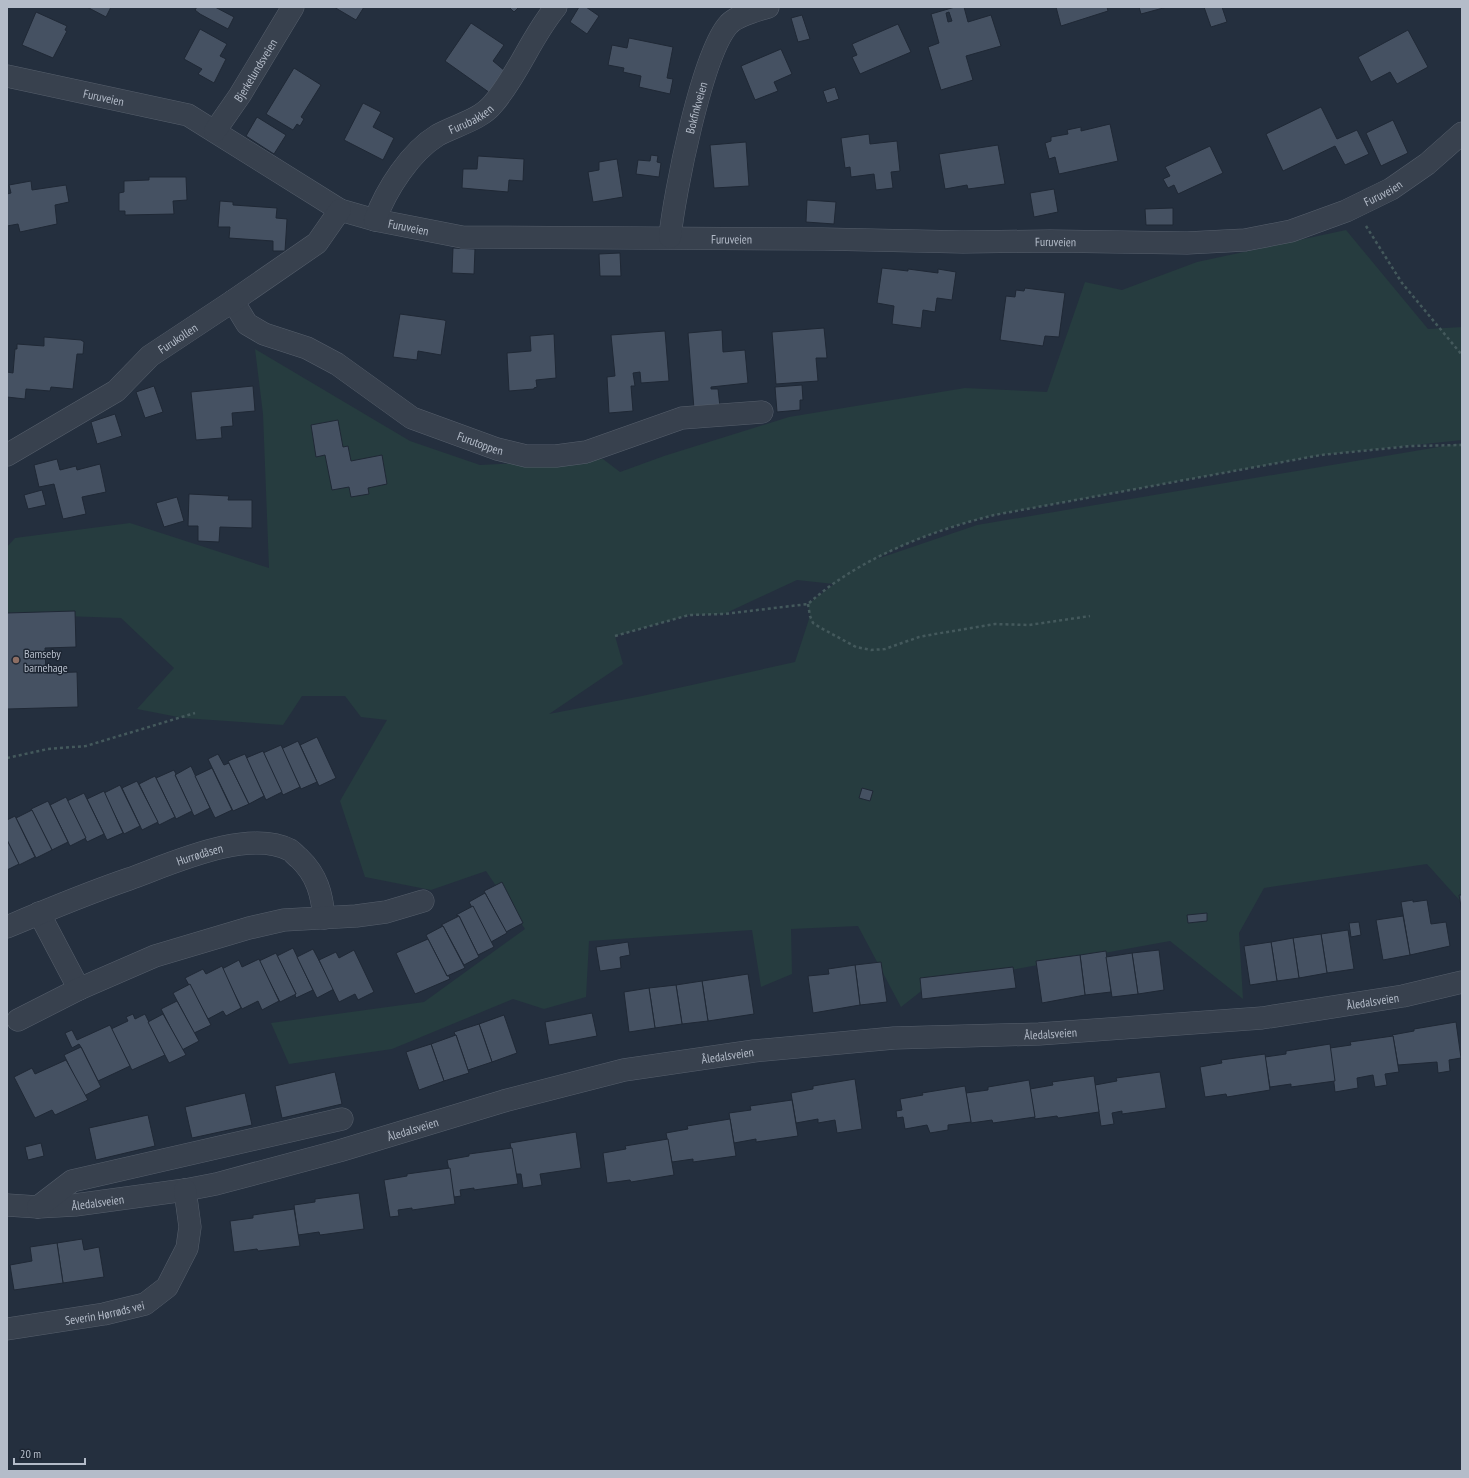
<svg xmlns="http://www.w3.org/2000/svg" width="1469" height="1478" viewBox="0 0 1469 1478" font-family="'PT Sans Narrow',sans-serif">
<style>
.green{fill:#263c3f;fill-rule:evenodd}
.building{fill:#455162;stroke:#1f2835;fill-rule:evenodd}
.lines{fill:none;stroke-linecap:round;stroke-linejoin:round}
.minor-casing{stroke:#565f6c;stroke-width:23}
.path{stroke:#44595c;stroke-width:2.5;stroke-dasharray:3 3;stroke-linecap:butt}
.minor{stroke:#38414e;stroke-width:22}
.education-dot{fill:#8d6e63;stroke:#1d2633;stroke-width:1.5}
.labels{text-anchor:middle;dominant-baseline:central;stroke-width:3;stroke-linejoin:round;paint-order:stroke}
.street-label{font-size:12px;fill:#b4bcc9;stroke:#1d2633}
.poi-label{font-size:12px;fill:#b4bcc9;stroke:#1d2633;text-anchor:start}
</style>
<rect width="100%" height="100%" fill="#242f3e"/>
<path class="green" d="M 1346,230 L 1428,329 L 1462,327 L 1462,440 L 1321,455 L 994,515 C 952,525 911,540 874,560 L 977,525 L 1462,443 L 1462,903 L 1427,864 L 1264,888 L 1239,933 L 1243,999 L 1170,941 L 929,985 L 901,1007 L 858,926 L 791,929 L 792,974 L 761,987 L 752,930 L 589,941 L 586,997 L 544,1009 L 513,999 L 392,1049 L 289,1064 L 271,1023 L 424,1002 L 525,929 L 486,871 L 431,890 L 365,877 L 340,801 L 387,720 L 361,717 L 345,696 L 302,696 L 283,725 L 183,718 L 137,709 L 174,668 L 121,618 L 7,614 L 7,547 L 15,538 L 130,523 L 269,568 L 263,414 L 255,349 L 410,441 L 480,465 L 603,459 L 620,472 L 664,456 L 789,417 L 965,388 L 1047,392 L 1085,282 L 1122,290 L 1197,262 ZM 797,580 L 834,584 L 808,604 L 810,616 L 795,662 L 642,696 L 549,714 L 623,664 L 615,636 L 689,615 L 724,614 Z"/>
<g class="building">
<polygon points="87,7 111,7 106,17"/>
<polygon points="197,7 215,7 234,17 228,29 200,14 195,10"/>
<polygon points="334,7 364,7 356,20"/>
<polygon points="509,7 519,7 514,12"/>
<polygon points="579,7 586,7 599,16 587,34 570,22"/>
<path d="M 955,7 L 964,7 L 968,22 L 991,15 L 1001,46 L 966,56 L 973,80 L 941,90 L 928,47 L 939,43 L 931,14 ZM 949,12 L 952,21 L 948,22 L 946,13 Z"/>
<polygon points="1056,7 1107,7 1108,11 1061,26"/>
<polygon points="1139,7 1167,7 1141,14"/>
<polygon points="1204,7 1222,7 1227,22 1211,27"/>
<polygon points="36,12 67,26 65,30 67,31 53,58 22,45"/>
<polygon points="802,15 810,39 798,42 791,18"/>
<polygon points="471,23 504,45 493,61 505,71 490,93 445,61"/>
<polygon points="898,24 911,52 860,74 852,57 857,55 852,44"/>
<polygon points="200,29 227,44 220,56 226,59 214,83 198,74 202,69 184,59"/>
<polygon points="1408,30 1428,67 1397,84 1390,72 1371,82 1358,57"/>
<polygon points="629,38 673,47 667,78 673,79 670,94 639,87 641,76 623,72 624,68 608,65 612,45 627,48"/>
<polygon points="781,49 792,74 774,82 778,91 755,100 741,66"/>
<polygon points="294,68 321,85 301,117 304,119 300,126 297,124 293,130 266,114"/>
<polygon points="835,87 839,99 827,103 823,91"/>
<polygon points="363,103 381,112 373,127 394,138 383,160 344,140"/>
<polygon points="1321,107 1337,139 1357,130 1369,154 1345,165 1335,146 1283,171 1266,134"/>
<polygon points="257,117 286,135 274,154 246,136"/>
<polygon points="1393,120 1408,153 1381,166 1366,133"/>
<polygon points="1110,124 1118,161 1059,174 1055,157 1049,159 1045,143 1051,141 1051,137 1068,134 1067,130 1081,127 1081,131"/>
<polygon points="869,134 870,144 897,141 900,171 891,172 893,188 876,190 874,174 851,177 850,167 845,168 841,138"/>
<polygon points="746,142 749,186 714,188 710,145"/>
<polygon points="998,145 1005,184 968,189 967,185 945,189 939,154"/>
<polygon points="1210,146 1223,173 1178,194 1174,185 1168,188 1163,179 1170,176 1165,167"/>
<polygon points="651,155 658,156 657,162 661,163 659,177 636,174 638,160 650,161"/>
<polygon points="478,156 524,159 523,181 509,180 508,192 462,188 463,169 477,169"/>
<polygon points="617,159 623,197 593,202 588,172 599,170 599,162"/>
<polygon points="149,177 186,177 187,200 173,201 174,214 125,215 125,211 119,211 119,193 124,192 124,181 149,180"/>
<polygon points="31,181 32,190 66,185 69,202 55,205 57,224 20,232 18,224 7,226 7,194 11,193 9,185"/>
<polygon points="1054,189 1058,212 1034,217 1030,193"/>
<polygon points="807,200 836,202 834,224 806,222"/>
<polygon points="220,201 233,202 233,205 277,208 276,218 287,219 285,251 273,251 273,241 229,238 230,227 218,227"/>
<polygon points="1173,208 1173,225 1146,225 1145,209"/>
<polygon points="453,248 475,249 474,274 452,273"/>
<polygon points="620,253 621,276 600,276 599,254"/>
<polygon points="882,268 908,271 908,269 938,273 938,269 956,272 952,300 937,298 935,312 923,310 921,328 892,324 894,306 877,303"/>
<polygon points="1025,288 1065,293 1059,337 1045,336 1043,346 1000,340 1006,296 1015,297 1016,290 1024,291"/>
<polygon points="400,314 444,320 446,321 441,355 418,351 417,360 393,357"/>
<polygon points="824,328 827,358 816,358 818,381 776,384 772,332"/>
<polygon points="722,330 723,352 745,350 748,383 711,387 711,389 718,389 720,407 694,409 688,333"/>
<polygon points="665,331 669,381 641,383 640,372 633,373 635,386 631,386 633,411 609,413 607,377 615,376 611,335"/>
<polygon points="554,334 556,378 536,380 537,387 534,388 534,389 509,391 507,353 531,351 530,336"/>
<polygon points="44,337 81,340 84,342 83,354 77,354 73,389 51,387 50,391 26,389 25,399 7,397 7,372 13,373 15,349 17,349 17,344 44,346"/>
<polygon points="802,385 803,400 800,400 800,410 777,412 775,387"/>
<polygon points="154,386 163,412 145,418 136,392"/>
<polygon points="253,386 255,411 232,413 233,426 221,427 222,438 196,440 191,392"/>
<polygon points="115,414 122,436 97,444 91,422"/>
<polygon points="338,420 343,447 348,446 351,461 382,455 387,484 368,488 369,494 351,497 349,487 332,490 325,455 316,457 311,425"/>
<polygon points="57,459 60,470 76,466 77,470 100,464 106,492 82,497 86,514 63,519 54,484 39,487 34,465"/>
<polygon points="42,490 46,505 28,509 24,495"/>
<polygon points="189,494 229,496 228,500 252,500 252,528 220,527 219,542 198,541 198,526 188,526"/>
<polygon points="177,497 184,521 164,527 156,503"/>
<polygon points="75,611 76,647 45,648 46,673 77,672 78,707 7,709 7,613"/>
<polygon points="317,737 336,778 319,786 300,745"/>
<polygon points="298,741 317,782 301,789 281,749"/>
<polygon points="281,745 300,787 283,795 263,753"/>
<polygon points="263,751 282,792 266,800 246,758"/>
<polygon points="218,754 224,765 229,763 249,804 233,811 208,759"/>
<polygon points="245,754 264,796 249,804 228,761"/>
<polygon points="191,766 210,808 194,816 175,775"/>
<polygon points="212,768 232,810 215,818 195,776"/>
<polygon points="174,770 176,774 175,775 192,811 176,819 156,778"/>
<polygon points="155,776 175,817 159,825 139,784"/>
<polygon points="137,781 158,822 142,830 122,788"/>
<polygon points="120,785 140,826 124,834 104,793"/>
<polygon points="862,788 873,791 870,801 859,798"/>
<polygon points="104,791 123,833 107,840 87,799"/>
<polygon points="84,793 104,834 87,842 67,801"/>
<polygon points="66,797 86,838 70,846 50,805"/>
<polygon points="48,801 68,842 52,850 31,809"/>
<polygon points="32,810 52,850 36,858 16,818"/>
<polygon points="15,816 35,857 19,865 7,840 7,820"/>
<polygon points="7,840 19,864 7,870"/>
<polygon points="502,882 523,923 506,932 484,891"/>
<polygon points="485,893 507,933 491,942 469,902"/>
<polygon points="1459,895 1462,895 1462,912"/>
<polygon points="1413,900 1413,902 1427,900 1431,924 1446,922 1450,946 1410,955 1401,902"/>
<polygon points="473,906 494,947 478,955 459,916 456,915"/>
<polygon points="1207,913 1207,921 1188,923 1187,915"/>
<polygon points="459,916 479,957 464,965 443,926 441,925"/>
<polygon points="1403,916 1410,955 1383,960 1376,920"/>
<polygon points="1359,922 1361,935 1351,937 1349,923"/>
<polygon points="443,926 465,968 447,976 426,935"/>
<polygon points="1348,930 1354,969 1327,973 1321,934"/>
<polygon points="1321,934 1327,973 1299,978 1293,938"/>
<polygon points="1293,938 1299,978 1277,981 1271,942"/>
<polygon points="428,939 447,976 449,976 450,979 415,994 396,953"/>
<polygon points="628,942 630,955 620,957 621,968 600,971 596,947"/>
<polygon points="1271,942 1277,981 1250,985 1244,946"/>
<polygon points="293,948 313,990 296,998 295,995 296,994 277,956"/>
<polygon points="313,949 334,989 317,998 297,957"/>
<polygon points="354,950 374,992 358,1000 355,994 339,1002 319,960 336,952 339,958"/>
<polygon points="1159,950 1164,990 1138,994 1132,953"/>
<polygon points="1106,951 1111,992 1085,995 1080,955"/>
<polygon points="276,953 296,994 280,1002 259,961"/>
<polygon points="1132,953 1138,994 1112,997 1106,957"/>
<polygon points="1080,955 1085,995 1042,1003 1036,961"/>
<polygon points="259,959 279,1001 262,1010 258,1001 242,1009 222,969 239,960 242,967"/>
<polygon points="881,962 887,1002 860,1005 855,965"/>
<polygon points="855,965 860,1005 813,1013 808,976 829,974 828,969"/>
<polygon points="222,966 241,1008 226,1016 223,1011 208,1019 185,978 203,969 206,974"/>
<polygon points="1013,967 1016,988 922,999 920,978"/>
<polygon points="748,974 754,1014 708,1021 702,981"/>
<polygon points="702,981 708,1021 682,1024 676,985"/>
<polygon points="190,984 211,1025 194,1033 173,993"/>
<polygon points="676,985 682,1024 655,1028 649,988"/>
<polygon points="649,988 655,1028 629,1032 624,992"/>
<polygon points="177,1001 199,1041 182,1050 161,1009"/>
<polygon points="592,1013 597,1036 549,1045 545,1022"/>
<polygon points="133,1014 135,1019 145,1014 165,1055 132,1070 111,1029 128,1021 126,1017"/>
<polygon points="163,1014 186,1055 169,1063 148,1022"/>
<polygon points="504,1015 517,1053 492,1062 479,1024"/>
<polygon points="1456,1022 1461,1058 1449,1060 1450,1071 1438,1073 1437,1062 1398,1065 1393,1036 1392,1035 1414,1031 1414,1029"/>
<polygon points="479,1024 492,1062 468,1070 456,1035 455,1035 454,1032"/>
<polygon points="110,1025 130,1066 98,1081 81,1047 79,1044 72,1048 65,1033 72,1030 77,1040"/>
<polygon points="456,1035 469,1073 444,1081 431,1044"/>
<polygon points="1393,1036 1399,1072 1385,1074 1387,1085 1375,1087 1373,1075 1357,1078 1358,1088 1335,1092 1330,1048 1351,1045 1350,1042"/>
<polygon points="431,1044 444,1081 419,1090 406,1052"/>
<polygon points="1330,1044 1335,1081 1291,1087 1291,1084 1270,1087 1265,1057 1286,1054 1286,1051"/>
<polygon points="81,1047 101,1087 84,1096 64,1055"/>
<polygon points="1265,1054 1270,1090 1227,1097 1226,1094 1205,1097 1200,1067 1222,1063 1221,1060"/>
<polygon points="66,1060 88,1100 55,1115 52,1110 35,1118 14,1077 32,1068 35,1074"/>
<polygon points="335,1072 342,1104 282,1118 275,1086"/>
<polygon points="1160,1072 1166,1108 1122,1114 1122,1111 1112,1113 1114,1124 1101,1126 1095,1085 1117,1081 1116,1078"/>
<polygon points="1094,1076 1099,1112 1058,1118 1057,1116 1035,1119 1030,1089 1053,1085 1052,1082"/>
<polygon points="855,1079 862,1129 837,1133 835,1120 818,1123 818,1119 796,1123 791,1093 813,1089 813,1086"/>
<polygon points="1029,1080 1035,1117 993,1123 992,1120 971,1123 966,1093 988,1090 988,1087"/>
<polygon points="965,1086 971,1122 948,1125 948,1130 930,1133 927,1125 905,1129 903,1117 897,1118 896,1111 902,1110 900,1099 923,1095 922,1093"/>
<polygon points="245,1093 252,1125 192,1138 185,1107"/>
<polygon points="792,1100 798,1136 756,1142 756,1139 734,1143 729,1113 751,1110 750,1106"/>
<polygon points="148,1115 155,1146 96,1160 89,1128"/>
<polygon points="730,1119 736,1156 693,1162 693,1159 672,1162 666,1133 688,1129 687,1126"/>
<polygon points="576,1132 581,1168 540,1174 542,1185 523,1188 521,1174 516,1174 510,1143"/>
<polygon points="668,1139 674,1175 631,1182 630,1180 607,1183 603,1153 626,1149 625,1146"/>
<polygon points="41,1143 44,1156 28,1160 25,1147"/>
<polygon points="512,1148 518,1184 474,1190 474,1188 460,1190 461,1196 454,1197 447,1160 469,1156 469,1154"/>
<polygon points="450,1168 455,1204 412,1210 412,1208 398,1210 399,1216 390,1217 384,1180 407,1176 407,1174"/>
<polygon points="359,1193 364,1229 320,1235 319,1232 298,1235 294,1205 315,1202 315,1199"/>
<polygon points="294,1209 300,1246 258,1251 257,1249 234,1252 230,1221 253,1218 253,1215"/>
<polygon points="82,1239 84,1250 99,1247 104,1277 63,1283 57,1243"/>
<polygon points="57,1243 63,1283 14,1290 10,1265 32,1261 30,1247"/>
</g>
<g class="lines">
<defs>
<g id="minor">
<path id="s1" d="M 7,76 L 188,115 L 340,210 L 375,220 L 462,237 L 823,239 L 963,242 L 1050,241 L 1187,243 L 1245,240 L 1291,231 L 1346,211 L 1391,189 L 1427,164 L 1462,133"/>
<path id="s2" d="M 215,131 L 240,95 L 293,7"/>
<path id="s3" d="M 375,220 C 386,190 410,152 438,135 C 456,125 480,120 493,104 C 518,75 531,37 556,7"/>
<path id="s4" d="M 670,237 C 674,195 702,53 729,24 C 738,15 756,11 768,7"/>
<path id="s5" d="M 233,301 L 247,324 L 264,334 L 307,348 L 337,364 L 412,418 L 497,449 L 526,456 L 556,456 L 586,452 L 682,418 L 762,412"/>
<path id="s6" d="M 7,455 L 116,391 L 150,356 L 233,301 L 317,243 L 340,210"/>
<polyline points="39,913 79,989"/>
<path id="s7" d="M 7,927 C 47,910 88,893 129,879 C 171,864 247,828 290,850 C 293,852 296,856 299,858 C 317,875 322,894 324,918"/>
<polyline points="18,1020 79,989 155,956 249,928 284,920 356,916 386,912 423,901"/>
<path id="s8" d="M 7,1205 L 38,1207 L 75,1205 L 185,1190 L 216,1184 L 339,1151 L 504,1101 L 624,1070 L 754,1051 L 894,1038 L 1039,1034 L 1262,1018 L 1403,996 L 1462,982"/>
<polyline points="38,1207 72,1181 342,1119"/>
<path id="s9" d="M 7,1329 L 104,1314 L 145,1304 L 167,1287 L 187,1248 L 190,1227 L 185,1190"/>
</g>
</defs>
<use href="#minor" class="minor-casing"/>
<g class="path">
<polyline points="1366,226 1402,283 1462,355"/>
<polyline points="808,604 810,616 813,623 821,628 856,647 871,650 885,649 919,637 935,634 995,624 1029,625 1090,616"/>
<path d="M 615,636 L 689,615 L 724,614 L 808,604 C 859,558 928,532 994,515 L 1321,455 L 1411,446 L 1462,445"/>
<polyline points="7,758 48,749 86,746 195,713"/>
</g>
<use href="#minor" class="minor"/>
</g>
<circle class="education-dot" cx="16" cy="660" r="4"/>
<g class="labels">
<g class="street-label">
<text stroke="none"><textPath href="#s2" startOffset="73">Bjerkelundsveien</textPath></text>
<text stroke="none"><textPath href="#s1" startOffset="99">Furuveien</textPath></text>
<text stroke="none"><textPath href="#s4" startOffset="132">Bokfinkveien</textPath></text>
<text stroke="none"><textPath href="#s3" startOffset="144">Furubakken</textPath></text>
<text stroke="none"><textPath href="#s1" startOffset="1419">Furuveien</textPath></text>
<text stroke="none"><textPath href="#s1" startOffset="435">Furuveien</textPath></text>
<text stroke="none"><textPath href="#s1" startOffset="759">Furuveien</textPath></text>
<text stroke="none"><textPath href="#s1" startOffset="1083">Furuveien</textPath></text>
<text stroke="none"><textPath href="#s6" startOffset="208">Furukollen</textPath></text>
<text stroke="none"><textPath href="#s5" startOffset="291">Furutoppen</textPath></text>
<text stroke="none"><textPath href="#s7" startOffset="206">Hurrødåsen</textPath></text>
<text stroke="none"><textPath href="#s8" startOffset="1387">Åledalsveien</textPath></text>
<text stroke="none"><textPath href="#s8" startOffset="1063">Åledalsveien</textPath></text>
<text stroke="none"><textPath href="#s8" startOffset="739">Åledalsveien</textPath></text>
<text stroke="none"><textPath href="#s8" startOffset="415">Åledalsveien</textPath></text>
<text stroke="none"><textPath href="#s8" startOffset="91">Åledalsveien</textPath></text>
<text stroke="none"><textPath href="#s9" startOffset="99">Severin Hørrøds vei</textPath></text>
</g>
<g class="poi-label">
<text x="24" y="653">Bamseby<tspan x="24" dy="14">barnehage</tspan></text>
</g>
</g>
<rect width="1469" height="1478" fill="none" stroke="#b4bcc9" stroke-width="16"/>
<path d="M14 1458v6h71v-6" fill="none" stroke="#b4bcc9" stroke-width="2"/>
<text x="20" y="1458" font-size="12" fill="#b4bcc9" stroke="#1d2633" stroke-width="3" paint-order="stroke">20 m</text>
</svg>
